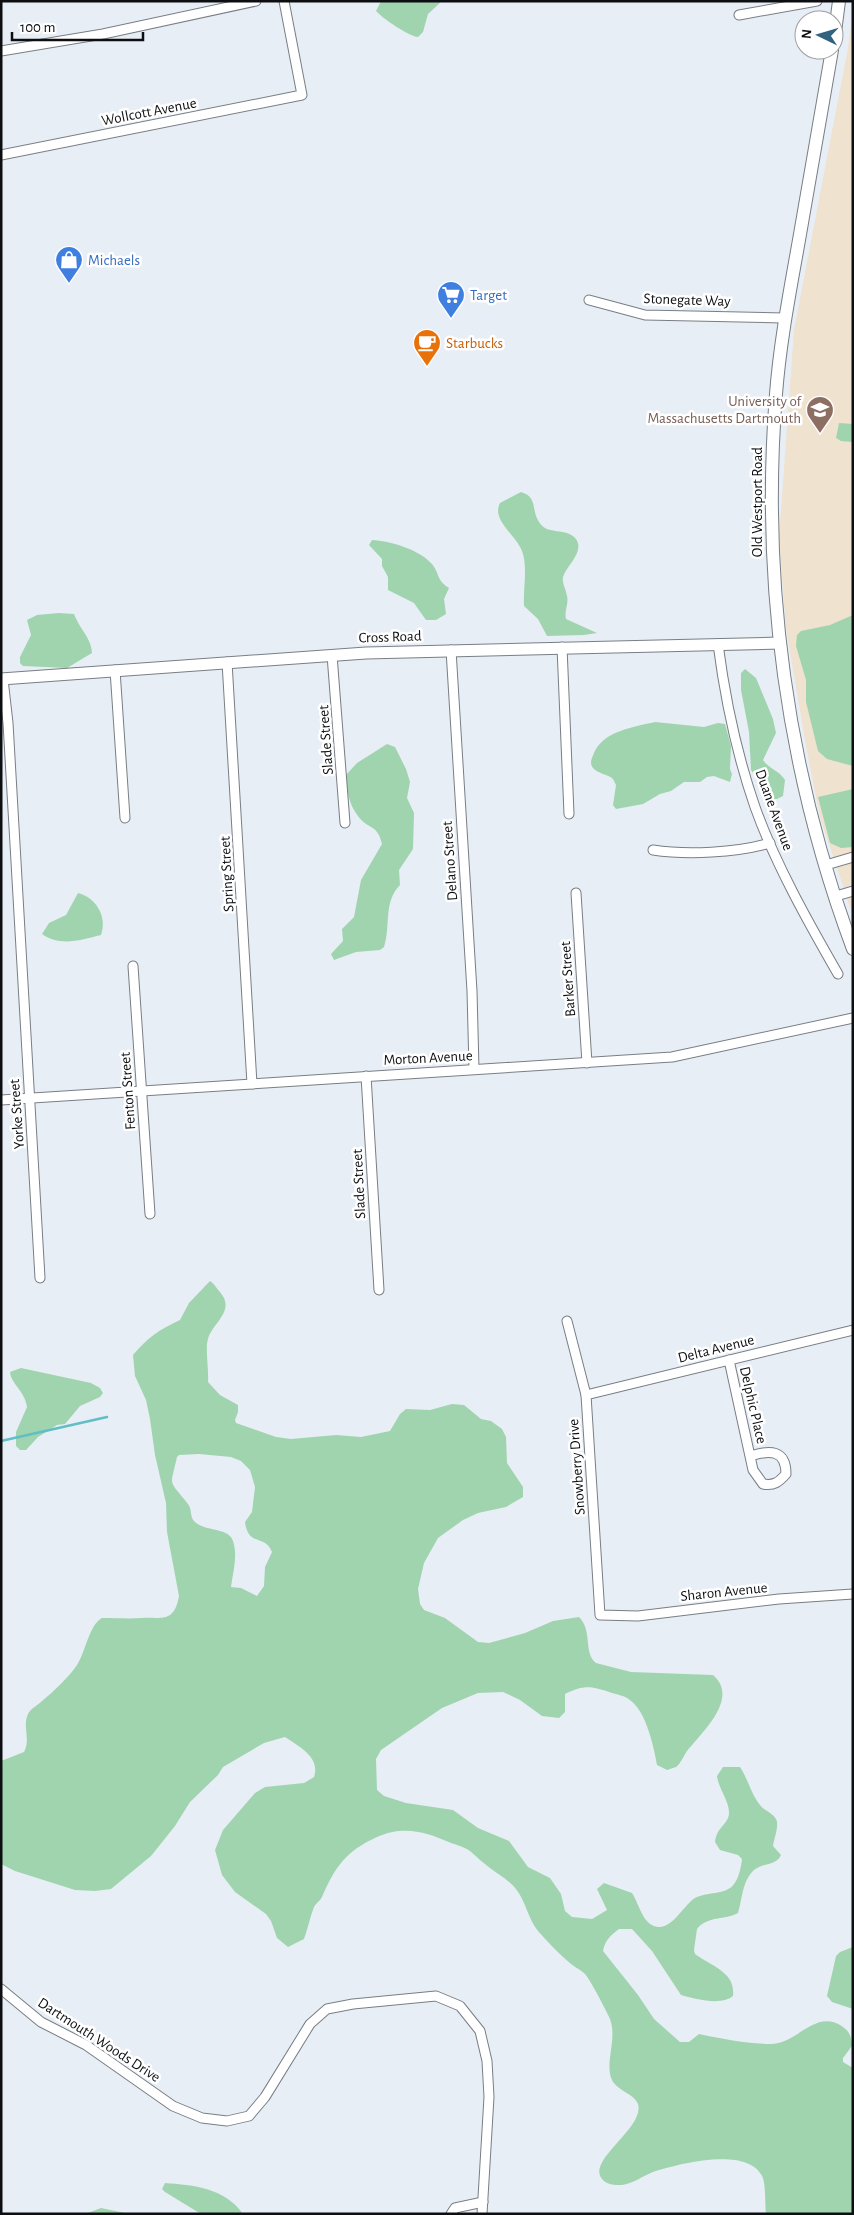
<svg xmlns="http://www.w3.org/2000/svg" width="854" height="2215" viewBox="0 0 854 2215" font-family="'Alegreya Sans',sans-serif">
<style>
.education{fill:#efe2ce}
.green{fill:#a0d4af;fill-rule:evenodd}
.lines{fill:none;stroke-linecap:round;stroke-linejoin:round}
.stream{stroke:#61bec6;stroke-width:2.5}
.minor-casing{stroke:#797e85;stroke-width:11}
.tertiary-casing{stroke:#797e85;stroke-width:13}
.secondary-casing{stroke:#797e85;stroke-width:14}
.minor{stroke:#fff;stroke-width:9}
.tertiary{stroke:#fff;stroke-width:11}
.secondary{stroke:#fff;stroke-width:12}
.labels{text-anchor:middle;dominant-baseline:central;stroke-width:5;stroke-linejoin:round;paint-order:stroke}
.street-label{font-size:15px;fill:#0c0e11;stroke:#fff}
.shop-label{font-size:15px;fill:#366cbe;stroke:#fff;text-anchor:start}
.food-label{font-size:15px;fill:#c56008;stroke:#fff;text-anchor:start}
.education-label{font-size:15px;fill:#785e54;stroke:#fff;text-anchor:end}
</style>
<rect width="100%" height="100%" fill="#e8eef6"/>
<polygon class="education" points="853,11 853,916 820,817 806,746 786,628 779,538 794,330 848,48"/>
<g class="green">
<path d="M 381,1 L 442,1 L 428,14 L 423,32 L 418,37 C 409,36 383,19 376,11 Z"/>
<polygon points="839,423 853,424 853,442 841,441 836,438"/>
<path d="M 521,492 C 538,497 531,510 539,522 C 547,536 567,527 576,539 C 585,552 566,566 563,577 C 562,584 566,589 567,596 C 569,603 564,611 566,619 L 597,633 L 584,635 L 547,636 L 538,619 L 524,606 C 523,589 528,567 522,551 C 516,535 491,520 500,503 Z"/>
<path d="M 372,540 C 390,541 418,549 431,563 C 440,573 436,580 449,588 L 444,599 L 446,614 L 436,620 L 426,620 L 414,603 L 388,590 L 388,577 L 382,566 L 382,559 L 369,545 Z"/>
<path d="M 59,613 L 74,614 C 79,628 92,639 92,653 L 67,668 L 23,666 L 20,663 L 20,657 L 31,635 L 27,620 L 37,615 Z"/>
<polygon points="853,615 853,766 827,759 818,751 806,702 806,680 796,646 797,635 801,631 830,625"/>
<path d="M 745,669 L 756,678 L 773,719 L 776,733 L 763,760 C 769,769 780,771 785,780 L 783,796 L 777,799 L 771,799 L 751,770 L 749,732 L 741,690 L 741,673 Z"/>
<path d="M 655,722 L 704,727 L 718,723 L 725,724 L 731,746 L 730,769 L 732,774 L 730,782 L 714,776 L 707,777 L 700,782 L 684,782 L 671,791 L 660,794 L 643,804 L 616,809 L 613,805 L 616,785 L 613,779 C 608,774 598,774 593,768 C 589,763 592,758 594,753 C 603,731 634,727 655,722 Z"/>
<path d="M 387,744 L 395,747 L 406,769 L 410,782 L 407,798 L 414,813 L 413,849 L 399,870 L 400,885 C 383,902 391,926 384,947 L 380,950 L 356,952 L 334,960 L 331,954 L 343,941 L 342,929 L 354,917 L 361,880 L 382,844 C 377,823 368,830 358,816 C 348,803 347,790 346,775 L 357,763 Z"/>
<polygon points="853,789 853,847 841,848 830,843 818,797"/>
<path d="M 78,893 C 95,897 108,916 101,935 C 81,940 60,947 42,934 L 49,923 L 66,915 Z"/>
<path d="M 210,1281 C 215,1284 216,1288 220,1292 C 236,1311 213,1322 208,1339 C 205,1347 209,1371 208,1382 L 220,1395 L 238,1405 L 238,1412 L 235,1420 L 236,1423 L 276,1437 L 291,1439 L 336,1435 L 361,1437 L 390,1431 L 400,1414 L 406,1409 L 430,1410 L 452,1404 L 464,1405 L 481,1419 L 491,1421 L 502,1429 L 506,1437 L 507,1463 L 523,1487 L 523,1497 L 506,1507 L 478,1513 L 463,1520 L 438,1538 L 424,1563 L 418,1589 L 420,1604 L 424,1610 L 445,1618 L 478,1642 L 489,1643 L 525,1633 L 553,1621 L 579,1617 C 593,1631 583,1653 596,1663 L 631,1672 L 713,1675 C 740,1698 702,1732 687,1751 C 683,1757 681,1763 676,1767 L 667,1770 L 657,1765 C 654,1747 646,1712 631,1701 C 625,1695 617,1695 609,1692 C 590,1686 584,1685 565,1694 L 565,1712 L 559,1718 L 542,1716 L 520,1700 L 503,1692 L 478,1693 L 442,1708 L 381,1750 L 376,1759 L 377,1790 L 384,1796 L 406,1803 L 453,1810 L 478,1828 L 509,1841 L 528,1867 L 550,1878 L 561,1894 L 565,1911 L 572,1917 L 592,1919 L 607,1910 L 597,1889 L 604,1883 L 632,1893 C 638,1902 642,1920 652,1925 C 670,1935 683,1905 695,1898 C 705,1892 727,1895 734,1884 C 739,1878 741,1867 742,1859 L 738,1855 L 720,1850 L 715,1842 C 717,1828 724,1827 728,1818 C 733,1805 718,1789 717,1776 L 723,1767 L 740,1767 C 748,1779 751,1794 760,1805 C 764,1811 776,1814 777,1822 C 778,1829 774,1839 773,1846 L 781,1855 C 776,1867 760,1862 752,1872 C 742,1883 742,1900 738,1913 C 725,1920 707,1916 697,1929 L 694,1950 L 695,1954 C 711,1966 736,1972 733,1996 C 721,2006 695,1999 681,1995 L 652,1951 L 632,1929 L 619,1929 C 611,1935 605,1940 603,1951 L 638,1995 L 654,2019 L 680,2042 L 689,2042 L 699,2034 C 723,2039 748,2044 772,2044 C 798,2043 816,2008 843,2027 C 850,2032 852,2038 852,2046 L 843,2058 L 843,2062 L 853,2068 L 853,2214 L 766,2214 C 765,2205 766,2183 762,2176 C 747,2146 678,2164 653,2172 C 643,2176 632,2184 622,2185 C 614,2185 607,2185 602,2179 C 586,2160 645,2128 638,2104 C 634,2094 619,2091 613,2082 C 603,2065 618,2040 610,2019 C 606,2010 591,1981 585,1974 C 581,1970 576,1968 571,1964 C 559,1954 548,1942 538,1931 C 528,1919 526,1902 516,1889 C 510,1881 498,1874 490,1868 C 483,1863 477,1857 470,1851 C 464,1847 457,1845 451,1843 C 426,1832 404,1825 377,1837 C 346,1851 335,1867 322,1897 C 320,1901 316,1903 314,1907 C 310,1917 308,1928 304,1939 L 288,1947 L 277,1938 L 271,1921 L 266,1914 L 235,1892 L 222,1875 L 215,1850 L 223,1830 L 255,1793 L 265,1787 L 304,1783 L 314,1777 C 321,1757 298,1746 285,1737 L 264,1743 L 223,1767 L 218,1775 L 190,1802 L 175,1826 L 151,1856 L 111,1889 L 95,1891 L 75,1890 L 15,1871 L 1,1864 L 1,1761 L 24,1752 C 31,1739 22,1727 28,1714 C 31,1708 37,1706 42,1701 C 53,1692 70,1676 77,1665 C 86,1651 89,1625 102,1618 C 116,1618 129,1619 142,1618 C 163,1617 174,1623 179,1596 L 167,1532 L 166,1503 L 155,1455 L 150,1419 L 146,1400 L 135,1376 L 133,1355 C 147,1338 160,1329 180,1320 L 189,1303 ZM 199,1454 L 231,1457 L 241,1461 L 250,1470 L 255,1487 L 252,1512 L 245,1522 C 248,1547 265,1534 272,1552 L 265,1567 L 264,1586 L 257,1596 L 241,1588 L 231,1587 C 233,1572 238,1556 233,1541 C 229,1527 204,1532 194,1521 C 190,1517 192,1509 188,1504 C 168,1478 170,1489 177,1457 L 179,1455 Z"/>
<path d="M 21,1368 L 91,1383 L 100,1388 L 103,1393 L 100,1397 L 80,1406 L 65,1424 L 57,1425 L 38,1437 L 26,1450 L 20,1450 L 16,1446 L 16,1432 L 27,1407 C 25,1391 11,1384 10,1372 Z"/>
<polygon points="853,1947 853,2009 832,2002 827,1996 836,1956 840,1952"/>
<path d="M 165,2183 C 193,2185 225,2188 243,2214 L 201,2214 L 165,2192 L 162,2189 Z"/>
<polygon points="101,2208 130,2214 85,2214"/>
</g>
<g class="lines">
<polyline class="stream" points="1,1441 107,1417"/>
<defs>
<g id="minor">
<polyline points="739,15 817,1"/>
<polyline points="1,51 103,34 256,1"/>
<polyline points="1,155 302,95 284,1"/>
<polyline points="589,300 645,315 784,318"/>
<path d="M 718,644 C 725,698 737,755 755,807 C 775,863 808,922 838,974"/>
<polyline points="562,647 569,814"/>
<polyline points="451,650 472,991 474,1069"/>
<polyline points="332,655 345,823"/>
<polyline points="227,662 252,1084"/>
<polyline points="115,670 125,818"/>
<polyline points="3,679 8,723 40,1278"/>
<path d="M 653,850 C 686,855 737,853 770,843"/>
<polyline points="826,865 853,857"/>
<polyline points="576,893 587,1063"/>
<polyline points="836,896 853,891"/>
<polyline points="133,966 150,1214"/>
<polyline points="366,1076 379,1290"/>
<polyline points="1,1100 672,1057 853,1018"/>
<polyline points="567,1321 586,1395 600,1615 638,1616 779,1599 853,1594"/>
<path d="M 729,1360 L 753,1470 L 763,1484 C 774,1486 779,1482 786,1474 C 786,1449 769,1450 751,1456"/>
<polyline points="586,1395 853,1330"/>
<polyline points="1,1989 41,2022 86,2045 173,2106 202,2118 227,2121 249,2116 265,2097 310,2024 327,2009 353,2004 436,1996 460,2006 480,2031 487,2061 489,2097 482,2214"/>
<polyline points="451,2214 455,2208 483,2202"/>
</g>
<polyline id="tertiary" points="1,679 366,653 780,643"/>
<g id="secondary">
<polyline points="834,40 839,1"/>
<path d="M 832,50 C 821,113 810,177 799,240 C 790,291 780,342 776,394 C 761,582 787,772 853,949"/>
</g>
</defs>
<use href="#minor" class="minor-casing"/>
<use href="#tertiary" class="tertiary-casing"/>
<use href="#secondary" class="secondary-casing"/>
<use href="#minor" class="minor"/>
<use href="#tertiary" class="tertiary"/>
<use href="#secondary" class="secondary"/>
</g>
<defs>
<symbol id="shop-pin" viewBox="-11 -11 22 30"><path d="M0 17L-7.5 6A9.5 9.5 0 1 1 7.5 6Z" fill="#3f7fe0" stroke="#fff"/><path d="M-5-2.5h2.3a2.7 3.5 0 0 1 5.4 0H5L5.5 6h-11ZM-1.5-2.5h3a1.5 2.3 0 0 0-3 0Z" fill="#fff"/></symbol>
<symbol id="supermarket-pin" viewBox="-11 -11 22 30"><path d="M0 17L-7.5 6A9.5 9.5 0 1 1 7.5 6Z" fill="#3f7fe0" stroke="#fff"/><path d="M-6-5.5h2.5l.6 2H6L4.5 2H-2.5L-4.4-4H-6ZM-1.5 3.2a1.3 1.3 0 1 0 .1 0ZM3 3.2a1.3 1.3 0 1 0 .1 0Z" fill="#fff"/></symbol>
<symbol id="cafe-pin" viewBox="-11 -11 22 30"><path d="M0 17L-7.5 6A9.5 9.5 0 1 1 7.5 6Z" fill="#e8710a" stroke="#fff"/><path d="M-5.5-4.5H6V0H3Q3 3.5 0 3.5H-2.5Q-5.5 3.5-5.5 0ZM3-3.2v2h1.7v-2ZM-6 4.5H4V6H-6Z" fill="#fff"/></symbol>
<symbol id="university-pin" viewBox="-11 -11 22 30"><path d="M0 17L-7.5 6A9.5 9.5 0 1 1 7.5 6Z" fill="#8d6e63" stroke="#fff"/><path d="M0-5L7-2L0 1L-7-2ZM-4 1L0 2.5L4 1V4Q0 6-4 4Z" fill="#fff"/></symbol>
</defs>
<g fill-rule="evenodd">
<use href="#shop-pin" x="53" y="244" width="32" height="43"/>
<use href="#supermarket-pin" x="435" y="279" width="32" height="43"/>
<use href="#cafe-pin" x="411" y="327" width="32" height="43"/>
<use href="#university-pin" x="804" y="394" width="32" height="43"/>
</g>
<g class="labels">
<g class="street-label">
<text transform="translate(149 112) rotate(-11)">Wollcott Avenue</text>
<text transform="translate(687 300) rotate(2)">Stonegate Way</text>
<text transform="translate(757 502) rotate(-90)">Old Westport Road</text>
<text transform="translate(390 637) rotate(-2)">Cross Road</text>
<text transform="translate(326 740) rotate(-94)">Slade Street</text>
<text transform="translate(774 810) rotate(70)">Duane Avenue</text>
<text transform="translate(450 861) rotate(-94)">Delano Street</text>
<text transform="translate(227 874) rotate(-93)">Spring Street</text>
<text transform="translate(568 979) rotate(-94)">Barker Street</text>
<text transform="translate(428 1058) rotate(-3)">Morton Avenue</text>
<text transform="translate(128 1091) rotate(-94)">Fenton Street</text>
<text transform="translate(17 1114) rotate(-94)">Yorke Street</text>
<text transform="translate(359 1184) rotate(-93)">Slade Street</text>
<text transform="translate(716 1349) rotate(-14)">Delta Avenue</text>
<text transform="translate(753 1405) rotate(77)">Delphic Place</text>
<text transform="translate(577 1467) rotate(-94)">Snowberry Drive</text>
<text transform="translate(724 1592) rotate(-6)">Sharon Avenue</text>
<text transform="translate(99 2040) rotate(33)">Dartmouth Woods Drive</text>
</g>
<g class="shop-label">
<text x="88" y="260">Michaels</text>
<text x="470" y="295">Target</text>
</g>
<g class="food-label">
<text x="446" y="343">Starbucks</text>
</g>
<g class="education-label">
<text x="801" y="401">University of<tspan x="801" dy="17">Massachusetts Dartmouth</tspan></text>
</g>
</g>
<rect width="854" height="2215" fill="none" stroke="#0c0e11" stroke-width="5"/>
<g transform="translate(819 35) rotate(275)"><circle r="24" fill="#ffffff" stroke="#9e9fa0"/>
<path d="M0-4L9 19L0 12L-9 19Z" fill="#316280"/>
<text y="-8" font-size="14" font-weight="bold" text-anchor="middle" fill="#0c0e11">N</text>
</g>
<path d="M12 32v8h131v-8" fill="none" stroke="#0c0e11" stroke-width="2.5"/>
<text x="20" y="32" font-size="15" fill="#0c0e11" stroke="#ffffff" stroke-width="4" paint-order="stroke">100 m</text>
</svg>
